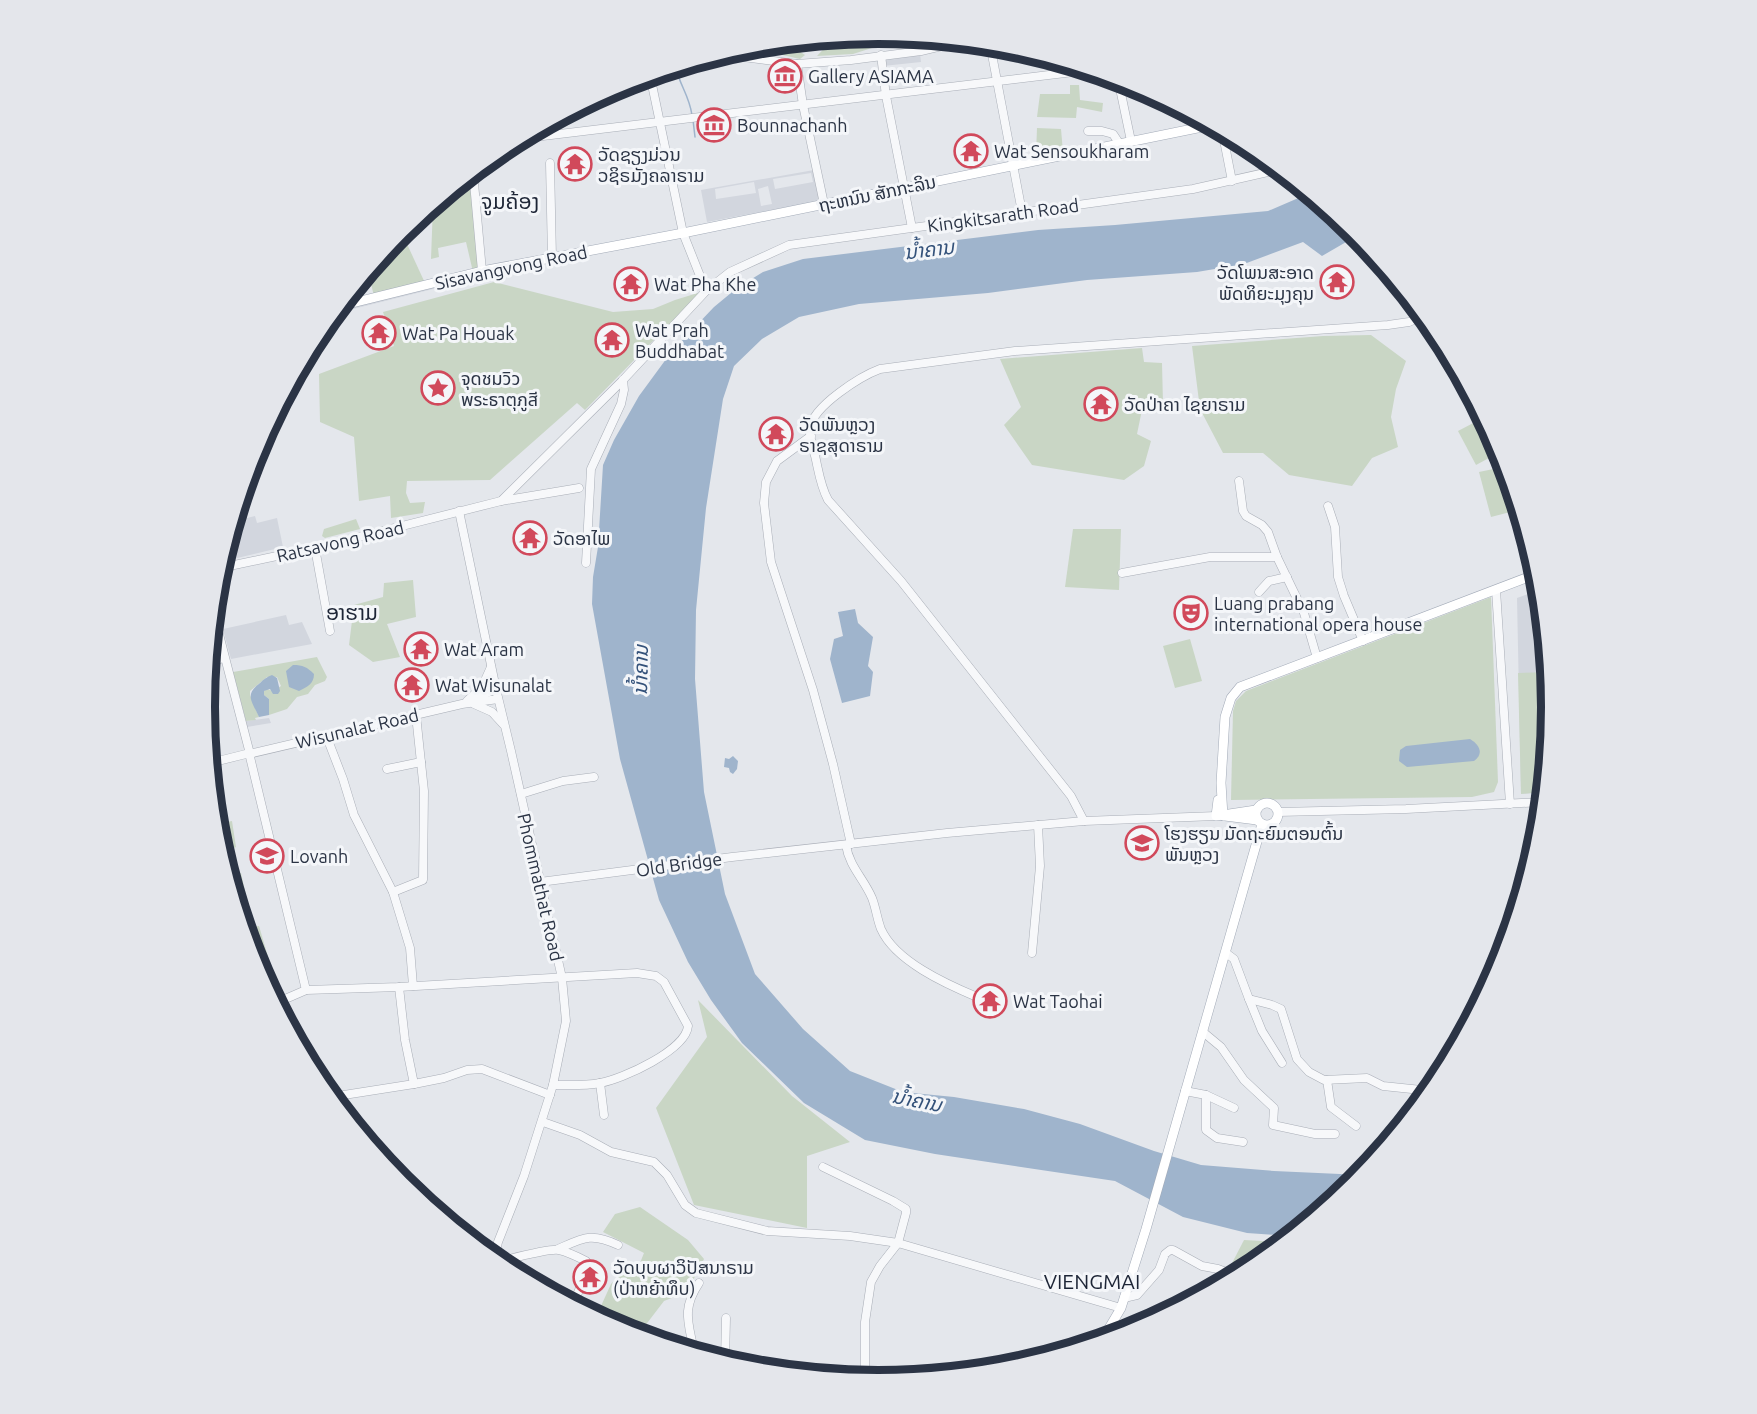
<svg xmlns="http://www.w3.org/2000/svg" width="1757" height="1414" viewBox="0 0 1757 1414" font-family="Ubuntu,'Noto Sans Lao','Noto Sans Thai',sans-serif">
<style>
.built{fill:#d2d6de;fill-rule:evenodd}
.green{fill:#c9d6c5}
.water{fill:#9fb4cc}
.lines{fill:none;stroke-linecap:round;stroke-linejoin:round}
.stream{stroke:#9fb4cc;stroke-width:1.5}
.minor-casing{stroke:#a9aeb7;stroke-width:9}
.major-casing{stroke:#a3abb8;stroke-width:10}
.minor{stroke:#f7f8fa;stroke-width:8}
.major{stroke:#fff;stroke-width:9}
.labels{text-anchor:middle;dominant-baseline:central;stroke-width:6;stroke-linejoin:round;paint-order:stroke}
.poi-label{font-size:18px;fill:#2b3445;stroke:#f4f6f9;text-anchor:start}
.street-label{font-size:18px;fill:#2b3445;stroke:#f4f6f9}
.water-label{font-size:20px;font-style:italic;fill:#34527a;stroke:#f4f6f9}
.quarter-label{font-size:21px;fill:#1d2536;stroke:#f4f6f9}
.rim{fill:none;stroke:#2b3445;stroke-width:8}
</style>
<rect width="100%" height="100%" fill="#e4e7ec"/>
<g class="built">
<polygon points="920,54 921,62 883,66 882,58"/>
<path d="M 814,170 L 819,201 L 707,222 L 701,190 ZM 811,173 L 813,182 L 775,189 L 773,179 ZM 754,182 L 756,193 L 716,199 L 715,189 ZM 768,186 L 772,204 L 761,206 L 758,189 Z"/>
<polygon points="480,270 481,277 333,314 342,304"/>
<polygon points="237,510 239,513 246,511 247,518 255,516 257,523 277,518 283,547 221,562"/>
<polygon points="1541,589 1552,707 1544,792 1521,794 1517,598"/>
<polygon points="286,615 289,625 302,622 312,644 231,659 223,629"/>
<polygon points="269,718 271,723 247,727 246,721"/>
</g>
<g class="green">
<polygon points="861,35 875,47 853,54 817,56 835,37"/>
<path d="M 785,42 L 805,55 L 800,59 C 784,56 770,52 755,45 Z"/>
<polygon points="1070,85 1079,85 1080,100 1103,103 1102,112 1077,107 1076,118 1037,117 1040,94 1070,94"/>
<polygon points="1037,128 1061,129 1063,152 1036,155"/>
<polygon points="469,175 480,270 473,272 466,242 438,248 439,257 431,259 433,205"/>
<polygon points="401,231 425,283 374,296 368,272"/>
<polygon points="494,282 613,312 653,309 675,300 701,292 585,410 577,403 490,480 407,481 406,493 410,503 425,502 423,513 391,518 390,496 359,501 354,437 320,422 319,374 394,346 383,312"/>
<polygon points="1371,335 1406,361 1396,389 1391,417 1398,447 1372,458 1352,486 1289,475 1263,453 1223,453 1200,409 1192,346 1323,336"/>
<polygon points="1142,348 1144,362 1162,363 1163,404 1143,405 1137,434 1151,441 1144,466 1124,480 1032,465 1004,425 1021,407 1000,359"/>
<polygon points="1481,419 1500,452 1476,465 1458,431"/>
<polygon points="1503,467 1514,511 1491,517 1479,472"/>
<polygon points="356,519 360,529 325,538 322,536 324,529"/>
<polygon points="1073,529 1121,529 1119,590 1065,587"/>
<polygon points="413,580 416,617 387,624 400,657 373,662 349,645 354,605 383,597 384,583"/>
<polygon points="1491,597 1498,782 1494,792 1472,797 1231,800 1233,711 1236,701 1246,691"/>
<polygon points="1190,639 1202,681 1175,688 1163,646"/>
<polygon points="317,657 327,677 325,681 315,685 308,694 297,697 287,709 269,715 269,699 264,695 264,691 267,689 273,691 281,686 277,677 267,677 250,691 250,695 259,717 255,718 256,720 246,721 233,672"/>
<polygon points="1549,672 1552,707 1544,792 1521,794 1518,673"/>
<polygon points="232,821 236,847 222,854 217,838 216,824"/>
<polygon points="241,873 250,913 241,916 229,876"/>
<polygon points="259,926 269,960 266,976 263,977 256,965 245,929"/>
<polygon points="698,1000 792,1096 850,1142 807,1156 807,1228 694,1205 656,1108 707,1037"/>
<polygon points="640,1207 688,1240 704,1259 687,1292 664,1301 638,1335 620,1330 596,1317 611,1284 620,1274 636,1273 644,1253 603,1232 615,1214"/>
<polygon points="1244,1240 1284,1242 1253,1268 1241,1274 1230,1267"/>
<polygon points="1129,1320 1146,1324 1136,1330 1113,1337"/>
</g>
<g class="water">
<polygon points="1310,193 1357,233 1353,238 1322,256 1303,242 1244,264 1197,272 1087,280 988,293 859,304 799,317 762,339 734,366 723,399 706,508 696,610 695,679 704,792 725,894 755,974 803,1029 850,1071 903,1092 954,1097 1024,1109 1080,1124 1154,1151 1201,1165 1274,1171 1362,1175 1355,1184 1291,1236 1247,1233 1183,1217 1115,1181 935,1154 865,1140 804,1103 742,1043 711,1000 688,962 659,900 620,759 592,604 593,577 598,547 603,465 614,440 639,396 672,351 714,307 737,288 763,272 803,259 1038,230 1115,225 1268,211"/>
<polygon points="855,609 858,623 873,637 868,666 873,672 870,696 842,703 830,659 834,639 843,636 838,612"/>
<path d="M 293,665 C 303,665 307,667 314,674 C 314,684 307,687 299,691 L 289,687 L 286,671 Z"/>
<path d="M 272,675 L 277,678 L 280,691 L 278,694 L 273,694 L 270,689 L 264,691 L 264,695 L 269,699 L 269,715 L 259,717 C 252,701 244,695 260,683 C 264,679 267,677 272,675 Z"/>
<path d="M 1470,739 C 1480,745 1484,754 1474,761 L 1407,767 L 1399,761 L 1400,750 L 1406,746 Z"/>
<polygon points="733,756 738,761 737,769 733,774 730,772 729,768 724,767 725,758 729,759"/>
</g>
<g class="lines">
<g class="stream">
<polyline points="974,42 975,46"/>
<path d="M 676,68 C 680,86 689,95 692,115"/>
<polyline points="693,120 695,137"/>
</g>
<defs>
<g id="minor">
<polyline points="990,44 1022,212"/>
<polyline points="720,54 797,64 851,60 921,51 963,41"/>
<polyline points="881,55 886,96 912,228"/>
<polyline points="797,64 803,105 824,204"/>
<polyline points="650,75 683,233 706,291"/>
<polyline points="1118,79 1131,141"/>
<polyline points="1222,130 1232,181"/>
<polyline points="1088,131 1102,131 1113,134 1119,143"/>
<polyline points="518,139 1090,70"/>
<polyline points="550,163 552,258"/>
<polyline points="473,172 482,271"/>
<polyline points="1431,323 1455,363"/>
<polyline points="811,436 777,461 766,482 764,503 771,562 813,690 833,764 851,844"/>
<polyline points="1239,481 1243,511 1246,516 1262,525 1268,532 1277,557 1304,613 1317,658"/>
<polyline points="501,501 579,488"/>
<polyline points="1328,506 1335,527 1338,577 1344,596 1363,641"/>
<polyline points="459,511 496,689 511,751 562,978 566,1021 553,1085 524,1176 498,1242 494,1259"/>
<polyline points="315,548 330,631"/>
<polyline points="586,563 591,469 621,404 624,390 623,380"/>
<polyline points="220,568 319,547 501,501 623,380 706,291 730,272 789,245 1193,189 1273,171 1279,168"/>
<polyline points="1122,573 1210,557 1277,557"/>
<polyline points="1496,590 1510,804"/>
<polyline points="1259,592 1269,581 1287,577"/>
<polyline points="214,615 249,750"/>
<polyline points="209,662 224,658"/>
<polyline points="475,698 496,689"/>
<polyline points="467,701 482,687 491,667"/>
<polyline points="474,704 492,712 503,724"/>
<polyline points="326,735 343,779 354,815 393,892 410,948 413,986"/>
<polyline points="253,753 462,704 498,699"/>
<polyline points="250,757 306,990"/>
<polyline points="210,763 246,754"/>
<polyline points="387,769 421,762"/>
<polyline points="521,794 563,781 594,777"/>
<polyline points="1278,812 1406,809 1543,802"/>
<path d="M 1084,821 L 1071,796 L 901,581 L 828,500 C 821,487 819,474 816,460 C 814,450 809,438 810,428 C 813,406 861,376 880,369 L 1015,351 L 1388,325 L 1409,322 L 1425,315"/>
<path d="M 846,845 C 849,866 864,879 872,898 C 876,908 877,919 881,929 C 895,961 946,984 977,997"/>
<polyline points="540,882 732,857 947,833 1084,821 1216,816"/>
<polyline points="393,892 423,880 424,791 416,715"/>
<polyline points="1032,953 1040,866 1038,825"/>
<polyline points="1226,953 1234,959 1249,999 1272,1005 1281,1009 1297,1059 1309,1072 1324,1080 1367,1078 1383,1086 1431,1091"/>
<polyline points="399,987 405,1040 414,1084 444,1078 467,1070 482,1069 550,1095"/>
<polyline points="1249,999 1262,1031 1282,1063"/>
<path d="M 276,1003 L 306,990 L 399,987 L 637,973 L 656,976 L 664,982 L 688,1026 C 686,1050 623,1079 600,1083 C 585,1086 569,1085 553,1085"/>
<polyline points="1203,1032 1221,1047 1244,1080 1274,1108 1273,1125 1315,1134 1335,1134"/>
<polyline points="1327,1080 1331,1107 1356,1126"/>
<polyline points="600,1083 604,1115"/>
<polyline points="1185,1091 1206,1095 1234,1108"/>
<polyline points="1206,1095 1206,1130 1217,1138 1243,1142"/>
<polyline points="331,1097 414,1084"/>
<polyline points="543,1122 580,1135 611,1152 654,1162 667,1175 685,1205 696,1213 767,1231 850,1236 898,1243 1121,1308"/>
<polyline points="823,1167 893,1201 906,1209 906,1213 898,1243 880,1266 871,1282 865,1322 865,1380"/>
<polyline points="464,1233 496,1249"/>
<path d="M 558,1249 C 583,1238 591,1232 618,1245"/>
<path d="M 497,1262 C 510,1259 549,1248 559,1250 C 568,1252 578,1257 586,1261 L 582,1270 L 586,1273 L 573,1305"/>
<polyline points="1124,1298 1137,1295 1159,1270 1165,1254 1170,1250 1173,1250 1202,1266 1218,1269 1237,1276"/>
<path d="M 694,1352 C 689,1323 681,1310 699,1283"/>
<polyline points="725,1361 726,1318"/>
</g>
<g id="major">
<polyline points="340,306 482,271 683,233 1212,125"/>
<polyline points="1218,800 1216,816 1256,810"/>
<circle cx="1267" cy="814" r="11"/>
<polyline points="1223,816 1221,783 1225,717 1231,698 1240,687 1539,573"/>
<polyline points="1225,816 1257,820"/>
<polyline points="1102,1340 1121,1308 1146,1229 1262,824"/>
</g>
</defs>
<use href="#minor" class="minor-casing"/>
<use href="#major" class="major-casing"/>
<use href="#minor" class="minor"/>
<use href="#major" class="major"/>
</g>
<defs>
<symbol id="museum-ring" viewBox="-11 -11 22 22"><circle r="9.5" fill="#f4f6f9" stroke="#d1495b" stroke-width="1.5"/><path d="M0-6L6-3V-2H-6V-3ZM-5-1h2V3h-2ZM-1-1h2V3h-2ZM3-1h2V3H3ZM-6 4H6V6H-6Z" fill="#d1495b"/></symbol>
<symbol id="temple-ring" viewBox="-11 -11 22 22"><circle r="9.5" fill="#f4f6f9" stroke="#d1495b" stroke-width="1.5"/><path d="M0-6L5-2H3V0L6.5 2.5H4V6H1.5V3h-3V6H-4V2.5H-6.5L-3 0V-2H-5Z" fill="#d1495b"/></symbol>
<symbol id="sight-ring" viewBox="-11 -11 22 22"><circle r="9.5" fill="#f4f6f9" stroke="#d1495b" stroke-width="1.5"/><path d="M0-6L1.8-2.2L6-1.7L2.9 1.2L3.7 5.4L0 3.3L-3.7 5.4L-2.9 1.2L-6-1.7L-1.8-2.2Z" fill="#d1495b"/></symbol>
<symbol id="theatre-ring" viewBox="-11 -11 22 22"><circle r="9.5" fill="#f4f6f9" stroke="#d1495b" stroke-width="1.5"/><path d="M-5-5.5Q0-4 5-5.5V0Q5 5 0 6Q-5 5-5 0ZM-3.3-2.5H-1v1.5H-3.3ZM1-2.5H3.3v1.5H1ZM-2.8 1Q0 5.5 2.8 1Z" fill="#d1495b"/></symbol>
<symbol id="school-ring" viewBox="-11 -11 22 22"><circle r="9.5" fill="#f4f6f9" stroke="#d1495b" stroke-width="1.5"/><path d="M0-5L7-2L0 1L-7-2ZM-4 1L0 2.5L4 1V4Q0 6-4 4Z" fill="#d1495b"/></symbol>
<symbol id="university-ring" viewBox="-11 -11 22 22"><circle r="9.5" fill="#f4f6f9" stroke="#d1495b" stroke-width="1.5"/><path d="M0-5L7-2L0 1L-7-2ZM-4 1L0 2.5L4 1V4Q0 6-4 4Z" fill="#d1495b"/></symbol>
</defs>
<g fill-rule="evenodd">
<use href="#museum-ring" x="766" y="57" width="38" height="38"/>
<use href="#museum-ring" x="695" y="106" width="38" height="38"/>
<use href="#temple-ring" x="952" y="132" width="38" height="38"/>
<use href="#temple-ring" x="556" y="145" width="38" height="38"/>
<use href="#temple-ring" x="1318" y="263" width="38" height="38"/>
<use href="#temple-ring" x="612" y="265" width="38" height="38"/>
<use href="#temple-ring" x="360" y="314" width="38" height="38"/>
<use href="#temple-ring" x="593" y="321" width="38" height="38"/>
<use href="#sight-ring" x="419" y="369" width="38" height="38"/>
<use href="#temple-ring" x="1082" y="385" width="38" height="38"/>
<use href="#temple-ring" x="757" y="415" width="38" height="38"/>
<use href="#temple-ring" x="511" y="519" width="38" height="38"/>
<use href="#theatre-ring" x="1172" y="594" width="38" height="38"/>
<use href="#temple-ring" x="402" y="630" width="38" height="38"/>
<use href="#temple-ring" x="393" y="666" width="38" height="38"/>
<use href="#school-ring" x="1123" y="824" width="38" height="38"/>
<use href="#university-ring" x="248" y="837" width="38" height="38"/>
<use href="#temple-ring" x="971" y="982" width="38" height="38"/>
<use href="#temple-ring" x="571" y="1258" width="38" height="38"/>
</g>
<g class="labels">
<g class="poi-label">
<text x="808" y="76">Gallery ASIAMA</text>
<text x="737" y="125">Bounnachanh</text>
<text x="994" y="151">Wat Sensoukharam</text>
<text x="598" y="154">ວັດຊຽງມ່ວນ<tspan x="598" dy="21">ວຊິຣມັງຄລາຣາມ</tspan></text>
<text x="1314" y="272" text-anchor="end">ວັດໂພນສະອາດ<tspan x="1314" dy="21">ພັດທິຍະມຸງຄຸນ</tspan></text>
<text x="654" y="284">Wat Pha Khe</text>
<text x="635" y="330">Wat Prah<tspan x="635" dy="21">Buddhabat</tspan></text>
<text x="402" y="333">Wat Pa Houak</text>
<text x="461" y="378">จุดชมวิว<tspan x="461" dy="21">พระธาตุภูสี</tspan></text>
<text x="1124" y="404">ວັດປ່າຄາ ໄຊຍາຣາມ</text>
<text x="799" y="424">ວັດພັນຫຼວງ<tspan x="799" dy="21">ຣາຊສຸດາຣາມ</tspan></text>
<text x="553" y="538">ວັດອາໄພ</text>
<text x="1214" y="603">Luang prabang<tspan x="1214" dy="21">international opera house</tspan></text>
<text x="444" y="649">Wat Aram</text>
<text x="435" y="685">Wat Wisunalat</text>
<text x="1165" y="833">ໂຮງຮຽນ ມັດຖະຍົມຕອນຕົ້ນ<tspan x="1165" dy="21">ພັນຫຼວງ</tspan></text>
<text x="290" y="856">Lovanh</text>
<text x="1013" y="1001">Wat Taohai</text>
<text x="613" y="1267">ວັດບຸບຜາວິປັສນາຣາມ<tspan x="613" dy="21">(ປ່າຫຍ້າທຶບ)</tspan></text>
</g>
<g class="street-label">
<text transform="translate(877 193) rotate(-12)">ຖະຫນົນ ສັກກະລິນ</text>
<text transform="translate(1003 215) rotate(-8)">Kingkitsarath Road</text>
<text transform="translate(511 267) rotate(-12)">Sisavangvong Road</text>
<text transform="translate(340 541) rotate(-13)">Ratsavong Road</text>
<text transform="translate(357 728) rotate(-13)">Wisunalat Road</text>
<text transform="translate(679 864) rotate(-8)">Old Bridge</text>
<text transform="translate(541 887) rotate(77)">Phommathat Road</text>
</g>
<g class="water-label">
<text transform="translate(929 249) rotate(-7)">ນ້ຳຄານ</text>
<text transform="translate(640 670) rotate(-89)">ນ້ຳຄານ</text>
<text transform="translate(917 1100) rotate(11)">ນ້ຳຄານ</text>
</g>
<g class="quarter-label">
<text x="510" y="201">ຈູມຄ້ອງ</text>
<text x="352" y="612">ອາຮາມ</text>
<text x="1092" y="1281">VIENGMAI</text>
</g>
</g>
<path d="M0 0H1757V1414H0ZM215 707a663 663 0 1 1 1326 0a663 663 0 1 1-1326 0Z" fill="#e4e6eb" fill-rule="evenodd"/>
<path class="rim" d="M215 707a663 663 0 1 1 1326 0a663 663 0 1 1-1326 0Z"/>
</svg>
